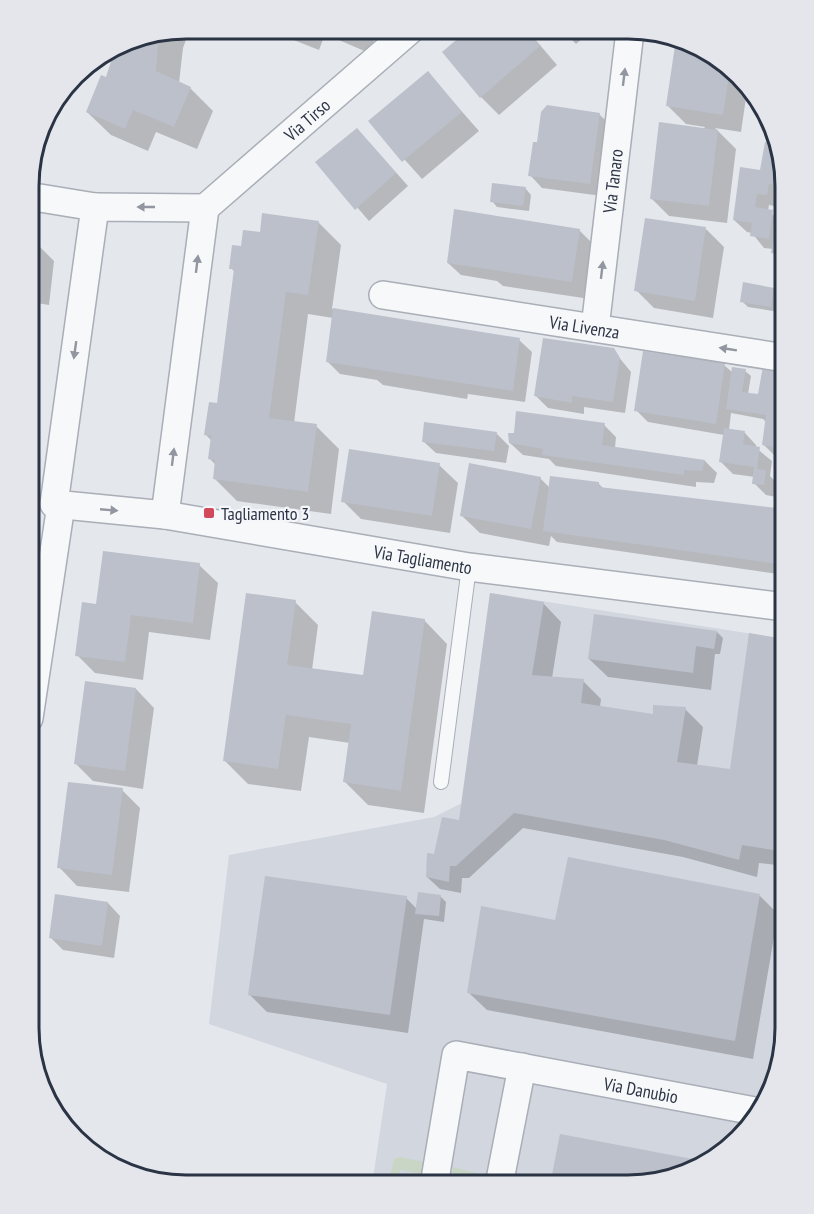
<svg xmlns="http://www.w3.org/2000/svg" width="814" height="1214" viewBox="0 0 814 1214" font-family="'PT Sans Narrow',sans-serif">
<style>
.built{fill:#d2d6de}
.green{fill:#c9d6c5}
.shadow{fill:#0003}
.building{fill:#bbc0ca}
.lines{fill:none;stroke-linecap:round;stroke-linejoin:round}
.service-casing{stroke:#a9aeb7;stroke-width:16}
.minor-casing{stroke:#a9aeb7;stroke-width:30}
.service{stroke:#f7f8fa;stroke-width:14}
.minor{stroke:#f7f8fa;stroke-width:27}
.oneway{fill:#9196a0}
.poi-dot{fill:#d1495b;stroke:#f4f6f9;stroke-width:2}
.labels{text-anchor:middle;dominant-baseline:central;stroke-width:4.5;stroke-linejoin:round;paint-order:stroke}
.street-label{font-size:18px;fill:#2b3445;stroke:#f4f6f9}
.poi-label{font-size:18px;fill:#2b3445;stroke:#f4f6f9;text-anchor:start}
.rim{fill:none;stroke:#2b3445;stroke-width:3}
</style>
<rect width="100%" height="100%" fill="#e4e7ec"/>
<polygon class="built" points="490,593 785,639 785,1038 759,1116 688,1173 628,1185 372,1185 387,1084 209,1024 229,855 434,817 462,803"/>
<g class="green">
<polygon points="400,1157 425,1162 422,1174 400,1170 397,1185 388,1185 394,1159"/>
<polygon points="453,1167 480,1174 481,1185 472,1185 472,1181 451,1178"/>
</g>
<g class="shadow">
<polygon points="190,29 183,48 179,83 190,88 213,111 197,149 156,132 148,151 111,135 87,112 107,79 116,48 135,37"/>
<polygon points="276,29 378,30 369,53 325,34 319,50 281,35"/>
<polygon points="470,30 528,31 557,65 499,115 481,97"/>
<polygon points="563,31 591,31 576,44"/>
<polygon points="724,61 747,91 741,132 715,128 736,149 727,223 669,216 651,198 705,127 686,124 667,105"/>
<polygon points="428,73 479,131 422,179 370,121"/>
<polygon points="599,114 612,127 602,196 542,188 530,175"/>
<polygon points="768,118 773,126 774,131 767,125"/>
<polygon points="369,142 408,186 369,221 318,162"/>
<polygon points="766,144 777,146 786,186 785,197 781,195 779,207 769,205 768,211 785,224 782,244 785,244 785,319 779,312 748,307 742,301 774,289 778,294 783,263 773,253 773,249 764,248 752,233 747,232 734,220 762,172"/>
<polygon points="526,189 531,195 529,211 497,207 492,201"/>
<polygon points="318,222 341,245 332,309 519,340 532,352 525,402 468,394 467,399 383,385 377,380 340,374 328,362 333,318 308,314 294,423 316,426 339,449 331,514 237,501 214,478 216,465 210,459 212,441 206,435 218,405 236,273 231,268 242,248 261,234"/>
<polygon points="706,229 724,247 713,318 654,308 636,290"/>
<polygon points="579,230 597,248 590,299 503,286 497,281 461,275 448,263"/>
<polygon points="30,242 36,243 54,261 49,305 30,302"/>
<polygon points="30,329 39,339 34,379 30,378"/>
<polygon points="613,350 631,372 625,413 584,407 584,414 548,408 536,396"/>
<polygon points="724,365 733,373 745,371 751,376 748,394 759,398 764,368 785,372 785,458 776,457 764,445 767,423 763,419 731,413 729,430 744,432 756,445 756,448 772,461 770,476 778,484 776,497 766,495 754,483 755,477 733,474 721,462 724,435 648,422 636,410"/>
<polygon points="604,425 616,437 615,448 705,461 717,473 714,483 696,482 696,487 556,466 549,459 523,455 510,443 515,434"/>
<polygon points="496,433 509,446 506,463 436,453 423,441"/>
<polygon points="439,465 458,483 450,533 361,519 343,501"/>
<polygon points="540,478 550,488 599,484 604,489 785,511 785,575 557,542 551,536 549,546 480,533 461,515"/>
<polygon points="199,565 218,583 210,640 149,632 143,680 95,673 77,655 97,606"/>
<polygon points="295,602 318,625 312,670 364,677 424,620 447,644 424,813 368,805 345,782 350,743 309,737 301,791 248,784 225,761"/>
<polygon points="543,603 561,622 552,678 583,681 601,699 600,707 654,716 685,709 703,727 697,766 731,771 750,635 785,640 785,866 759,863 757,877 683,857 523,828 469,878 462,878 461,893 440,889 427,877 435,856 461,822"/>
<polygon points="717,632 723,638 720,654 715,654 711,690 608,677 589,659"/>
<polygon points="136,689 154,708 143,789 93,781 75,763"/>
<polygon points="122,790 140,808 129,892 77,886 59,867"/>
<polygon points="440,896 446,902 444,922 424,919 408,1033 267,1012 249,994 406,898 417,909"/>
<polygon points="760,896 778,914 753,1059 487,1010 468,992 557,922"/>
<polygon points="108,903 120,916 114,958 63,950 51,938"/>
<polygon points="561,1136 701,1163 688,1173 628,1185 552,1185"/>
</g>
<g class="building">
<polygon points="468,30 527,31 540,46 480,98 442,52"/>
<polygon points="159,33 156,71 191,87 174,127 133,110 125,129 86,112 101,75 106,77 115,49 135,37"/>
<polygon points="676,39 724,61 730,69 723,115 666,106"/>
<polygon points="428,71 462,112 402,162 368,121"/>
<polygon points="547,105 600,113 590,184 528,176 533,142 537,142 541,112"/>
<polygon points="766,117 773,126 774,127 765,125"/>
<polygon points="659,122 718,130 709,206 650,199"/>
<polygon points="357,128 396,173 355,210 315,162"/>
<polygon points="765,142 777,144 782,167 780,177 784,177 786,186 785,193 778,192 779,185 769,184 767,195 757,194 755,207 773,210 769,239 750,236 752,223 733,220 740,167 760,170"/>
<polygon points="492,183 526,187 523,206 490,202"/>
<polygon points="454,209 580,229 572,282 447,263"/>
<polygon points="262,213 319,221 308,295 286,292 269,418 317,424 308,492 213,479 215,460 208,459 211,436 204,435 209,402 217,403 234,269 229,269 232,245 241,246 243,230 260,232"/>
<polygon points="645,218 706,227 695,301 634,291"/>
<polygon points="30,240 37,241 31,285 30,285"/>
<polygon points="773,242 785,243 785,311 774,310 783,255 771,253"/>
<polygon points="743,282 774,288 771,307 740,302"/>
<polygon points="333,308 520,338 513,391 326,362"/>
<polygon points="543,338 614,348 620,358 613,402 572,396 572,403 534,396"/>
<polygon points="643,351 725,363 716,424 634,411"/>
<polygon points="763,366 785,370 785,449 762,445 766,415 726,409 732,367 746,369 742,392 758,394"/>
<polygon points="516,411 605,423 602,445 705,460 702,471 684,470 684,475 542,455 543,449 509,443 508,433 514,433"/>
<polygon points="424,422 497,432 494,451 422,442"/>
<polygon points="724,428 745,431 743,444 760,447 757,469 766,470 764,485 752,484 754,467 719,462"/>
<polygon points="349,449 440,463 432,516 341,502"/>
<polygon points="469,463 541,477 531,529 460,516"/>
<polygon points="550,476 599,482 599,487 785,509 785,565 543,531"/>
<polygon points="103,551 200,563 193,623 131,615 125,662 75,656 82,602 96,604"/>
<polygon points="246,593 296,600 287,665 363,675 372,611 425,619 401,791 343,782 351,724 286,715 278,769 223,761"/>
<polygon points="490,593 544,602 532,675 584,679 581,703 653,714 653,705 686,707 677,762 730,769 749,633 785,639 785,852 742,845 739,860 664,840 514,813 456,866 450,866 449,882 426,877 427,853 434,854 442,817 459,820"/>
<polygon points="594,614 717,631 714,649 696,646 693,673 588,659"/>
<polygon points="85,681 136,688 125,771 74,764"/>
<polygon points="68,782 123,788 112,875 57,868"/>
<polygon points="568,857 760,894 735,1041 467,993 481,906 555,920"/>
<polygon points="265,876 407,896 390,1015 248,995"/>
<polygon points="418,892 441,895 439,916 415,914"/>
<polygon points="55,894 108,902 102,946 49,938"/>
<polygon points="560,1134 703,1161 688,1173 628,1185 550,1185"/>
</g>
<g class="lines">
<defs>
<polyline id="service" points="441,782 469,567"/>
<g id="minor">
<polyline points="40,198 95,207"/>
<path id="s1" d="M 205,208 L 95,207 L 54,504 L 165,515 L 469,567 L 785,607"/>
<path id="s2" d="M 205,208 L 410,30"/>
<path id="s3" d="M 383,295 L 785,358"/>
<path id="s4" d="M 595,328 L 630,31"/>
<polyline points="165,515 205,208"/>
<polyline points="29,718 61,505"/>
<path id="s5" d="M 434,1185 L 456,1055 L 760,1112"/>
<polyline points="499,1185 522,1067"/>
</g>
</defs>
<use href="#service" class="service-casing"/>
<use href="#minor" class="minor-casing"/>
<use href="#service" class="service"/>
<use href="#minor" class="minor"/>
</g>
<defs><path id="oneway-solid" d="M-6-.8H1V-3.2L6.5 0L1 3.2V.8H-6Z" transform="scale(1.5)"/></defs>
<g class="oneway">
<use href="#oneway-solid" transform="translate(624 77) rotate(-83)"/>
<use href="#oneway-solid" transform="translate(146 207) rotate(-180)"/>
<use href="#oneway-solid" transform="translate(197 264) rotate(-83)"/>
<use href="#oneway-solid" transform="translate(602 270) rotate(-83)"/>
<use href="#oneway-solid" transform="translate(728 349) rotate(-171)"/>
<use href="#oneway-solid" transform="translate(75 350) rotate(98)"/>
<use href="#oneway-solid" transform="translate(173 457) rotate(-83)"/>
<use href="#oneway-solid" transform="translate(109 510) rotate(5)"/>
</g>
<rect class="poi-dot" x="203" y="507" width="12" height="12" rx="3"/>
<g class="labels">
<g class="street-label">
<text stroke="none"><textPath href="#s2" startOffset="135">Via Tirso</textPath></text>
<text stroke="none"><textPath href="#s4" startOffset="148">Via Tanaro</textPath></text>
<text stroke="none"><textPath href="#s3" startOffset="204">Via Livenza</textPath></text>
<text stroke="none"><textPath href="#s1" startOffset="783">Via Tagliamento</textPath></text>
<text stroke="none"><textPath href="#s5" startOffset="320">Via Danubio</textPath></text>
</g>
<g class="poi-label">
<text x="221" y="513">Tagliamento 3</text>
</g>
</g>
<path d="M0 0H814V1214H0ZM186 39H628A147 147 0 0 1 775 186V1028A147 147 0 0 1 628 1175H186A147 147 0 0 1 39 1028V186A147 147 0 0 1 186 39Z" fill="#e4e6eb" fill-rule="evenodd"/>
<path class="rim" d="M186 39H628A147 147 0 0 1 775 186V1028A147 147 0 0 1 628 1175H186A147 147 0 0 1 39 1028V186A147 147 0 0 1 186 39Z"/>
</svg>
